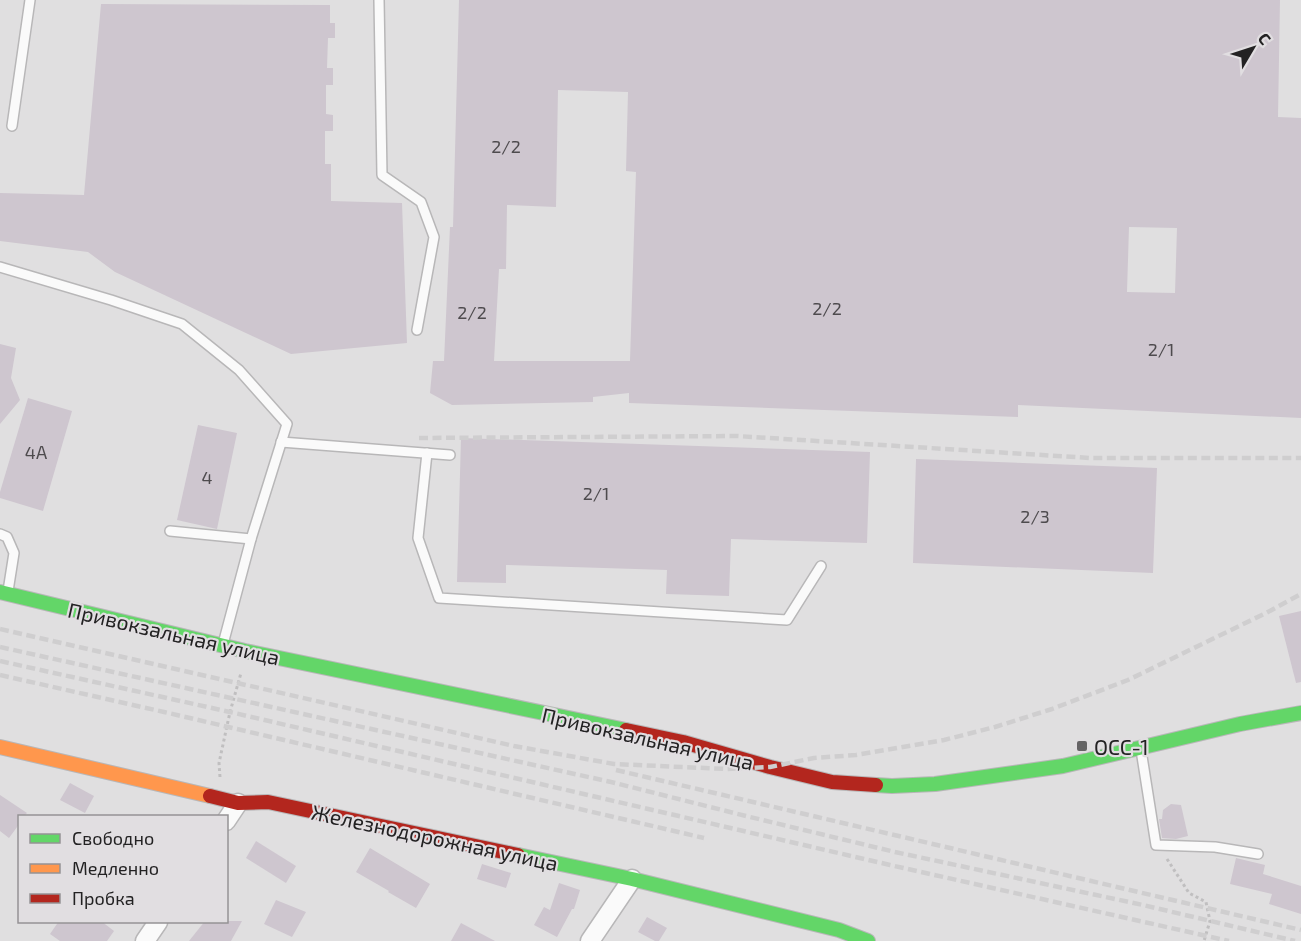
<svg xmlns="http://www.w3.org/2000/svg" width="1301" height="941" viewBox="0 0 1301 941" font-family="'Exo 2',sans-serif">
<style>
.building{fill:#cec6cf;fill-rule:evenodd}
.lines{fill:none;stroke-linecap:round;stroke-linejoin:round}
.lane-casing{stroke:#b8b7b8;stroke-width:12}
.street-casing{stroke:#b8b7b8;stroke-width:21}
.fast-casing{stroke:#b8b7b8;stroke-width:16}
.slow-casing{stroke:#b8b7b8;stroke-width:16}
.jam-casing{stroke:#b8b7b8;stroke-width:16}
.path{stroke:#c0bfc0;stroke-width:3;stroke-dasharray:3 3;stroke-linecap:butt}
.lane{stroke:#fafafa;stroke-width:9}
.street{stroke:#fafafa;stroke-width:18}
.fast{stroke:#63d668;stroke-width:14}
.slow{stroke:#ff974d;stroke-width:14}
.jam{stroke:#b3261e;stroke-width:14}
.rail{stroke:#cfcecf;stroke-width:4.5;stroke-dasharray:9 4.5;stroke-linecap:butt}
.poi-dot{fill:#656465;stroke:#e1dee1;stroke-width:2}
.labels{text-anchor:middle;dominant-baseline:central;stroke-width:4.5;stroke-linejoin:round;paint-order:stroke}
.number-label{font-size:18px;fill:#4e4b4e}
.street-label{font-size:21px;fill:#232223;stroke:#e1dee1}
.poi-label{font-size:21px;fill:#232223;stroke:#e1dee1;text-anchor:start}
</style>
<rect width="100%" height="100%" fill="#e0dfe0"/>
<g class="building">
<path d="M 459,0 L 1280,0 L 1278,117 L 1301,118 L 1301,418 L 1018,405 L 1018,417 L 629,403 L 629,393 L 593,397 L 593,402 L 452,405 L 430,393 L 433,361 L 444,361 L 450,227 L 453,227 ZM 558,90 L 628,92 L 626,171 L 636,172 L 630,361 L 494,361 L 499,269 L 506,269 L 507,205 L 556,207 ZM 1129,227 L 1177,228 L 1175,293 L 1127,292 Z"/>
<polygon points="101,4 330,5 330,23 335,23 335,38 328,38 327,68 333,68 333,85 326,85 326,114 333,115 333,131 325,131 325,164 331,164 331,201 402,203 407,343 291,354 115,272 88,252 0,241 0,193 84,195"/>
<polygon points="0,344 16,348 11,378 20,400 0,424"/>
<polygon points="28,398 72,411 43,511 0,498 0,492"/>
<polygon points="198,425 237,433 217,529 177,520"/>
<polygon points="461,438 870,452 867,543 731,539 729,596 666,594 667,570 506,565 506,583 457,582"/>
<polygon points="916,459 1157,468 1153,573 913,563"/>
<polygon points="1301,611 1301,682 1296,683 1279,616"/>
<polygon points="70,783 94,796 85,813 60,800"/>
<polygon points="0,795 27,813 24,816 20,816 20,823 9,838 0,831"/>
<polygon points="1171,804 1181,805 1188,836 1176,839 1162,838 1159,819 1162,819 1163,810"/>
<polygon points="256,841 296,866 286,883 246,858"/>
<polygon points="370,848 430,884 416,908 388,892 389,891 356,872"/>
<polygon points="1236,858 1265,865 1263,874 1301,886 1301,914 1269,904 1272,894 1230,884"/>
<polygon points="482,864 511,873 506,888 477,879"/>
<polygon points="559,883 580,890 574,909 572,909 557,937 534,925 544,907 550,910"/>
<polygon points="276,900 306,912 292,937 264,924"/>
<polygon points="647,917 667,928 659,941 655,941 638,932"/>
<polygon points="59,921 101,921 114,931 107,941 60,941 50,934"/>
<polygon points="205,921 242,921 231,941 189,941"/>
<polygon points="461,923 495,941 451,941"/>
</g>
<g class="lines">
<defs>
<g id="lane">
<polyline points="379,0 382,175 421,202 434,237 417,330"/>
<polyline points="12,126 30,0"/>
<polyline points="0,267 111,300 182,324 239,370 287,424 251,539 223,644"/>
<polyline points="281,442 450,455"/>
<polyline points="427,453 418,538 439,598 787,620 821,566"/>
<polyline points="170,531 251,539"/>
<polyline points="0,534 7,537 14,553 8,591"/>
<polyline points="1141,750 1156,845 1215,847 1258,854"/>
</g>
<g id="street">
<polyline points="226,821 238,803"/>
<polyline points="145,941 158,922"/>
<polyline points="590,941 632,879"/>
</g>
<g id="fast">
<polyline points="0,592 245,651 626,730"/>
<polyline points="876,785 892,786 935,784 1063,766 1240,724 1301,713"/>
<polyline points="518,855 632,879 839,930 868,941"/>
</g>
<polyline id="slow" points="0,747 210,796"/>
<g id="jam">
<polyline points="626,730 683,742 770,767 832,782 876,785"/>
<polyline points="210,796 238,803 268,802 518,855"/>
</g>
</defs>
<use href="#lane" class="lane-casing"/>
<use href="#street" class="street-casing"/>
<use href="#fast" class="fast-casing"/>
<use href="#slow" class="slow-casing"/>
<use href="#jam" class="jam-casing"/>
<g class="path">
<polyline points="220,777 219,763 230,712 241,673"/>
<polyline points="1167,859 1189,893 1206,902 1210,921 1204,941"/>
</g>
<use href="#lane" class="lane"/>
<use href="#street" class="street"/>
<use href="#fast" class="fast"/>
<use href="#slow" class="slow"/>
<use href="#jam" class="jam"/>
<g class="rail">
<polyline points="419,438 737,436 1090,458 1301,458"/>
<polyline points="0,629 514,746 614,764 727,769 770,767 814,758 856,755 944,740 995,727 1052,709 1128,680 1266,613 1301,594"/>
<polyline points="0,647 611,782 746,816 895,852 1143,905 1295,941"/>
<polyline points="0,661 230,712 890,865 1229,941"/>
<polyline points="0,675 164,712 704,838"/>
<polyline points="616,770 1301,930"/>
</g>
</g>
<rect class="poi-dot" x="1076" y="740" width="12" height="12" rx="3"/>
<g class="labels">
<g class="number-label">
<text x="506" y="146">2/2</text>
<text x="827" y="308">2/2</text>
<text x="472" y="312">2/2</text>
<text x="1161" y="349">2/1</text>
<text x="36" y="452">4А</text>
<text x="207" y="477">4</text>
<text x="596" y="493">2/1</text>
<text x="1035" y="516">2/3</text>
</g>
<g class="street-label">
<text transform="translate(174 633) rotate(13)">Привокзальная улица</text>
<text transform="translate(648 738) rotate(13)">Привокзальная улица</text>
<text transform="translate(435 837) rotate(12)">Железнодорожная улица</text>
</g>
<g class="poi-label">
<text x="1094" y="746">ОСС-1</text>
</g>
</g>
<rect x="18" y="815" width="210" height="108" fill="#e1dee1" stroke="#959395" stroke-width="1.5"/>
<rect x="30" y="834" width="30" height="9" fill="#63d668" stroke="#959395" stroke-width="1.5"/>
<text x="72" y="845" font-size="18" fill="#232223">Свободно</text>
<rect x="30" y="864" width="30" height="9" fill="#ff974d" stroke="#959395" stroke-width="1.5"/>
<text x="72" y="875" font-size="18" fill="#232223">Медленно</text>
<rect x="30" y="894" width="30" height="9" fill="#b3261e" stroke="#959395" stroke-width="1.5"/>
<text x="72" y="905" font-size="18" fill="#232223">Пробка</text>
<g transform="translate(1253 48) rotate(51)" stroke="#e1dee1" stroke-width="4.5" paint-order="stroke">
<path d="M0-4.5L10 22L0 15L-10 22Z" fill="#232223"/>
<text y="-9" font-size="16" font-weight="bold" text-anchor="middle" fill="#232223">С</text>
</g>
</svg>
